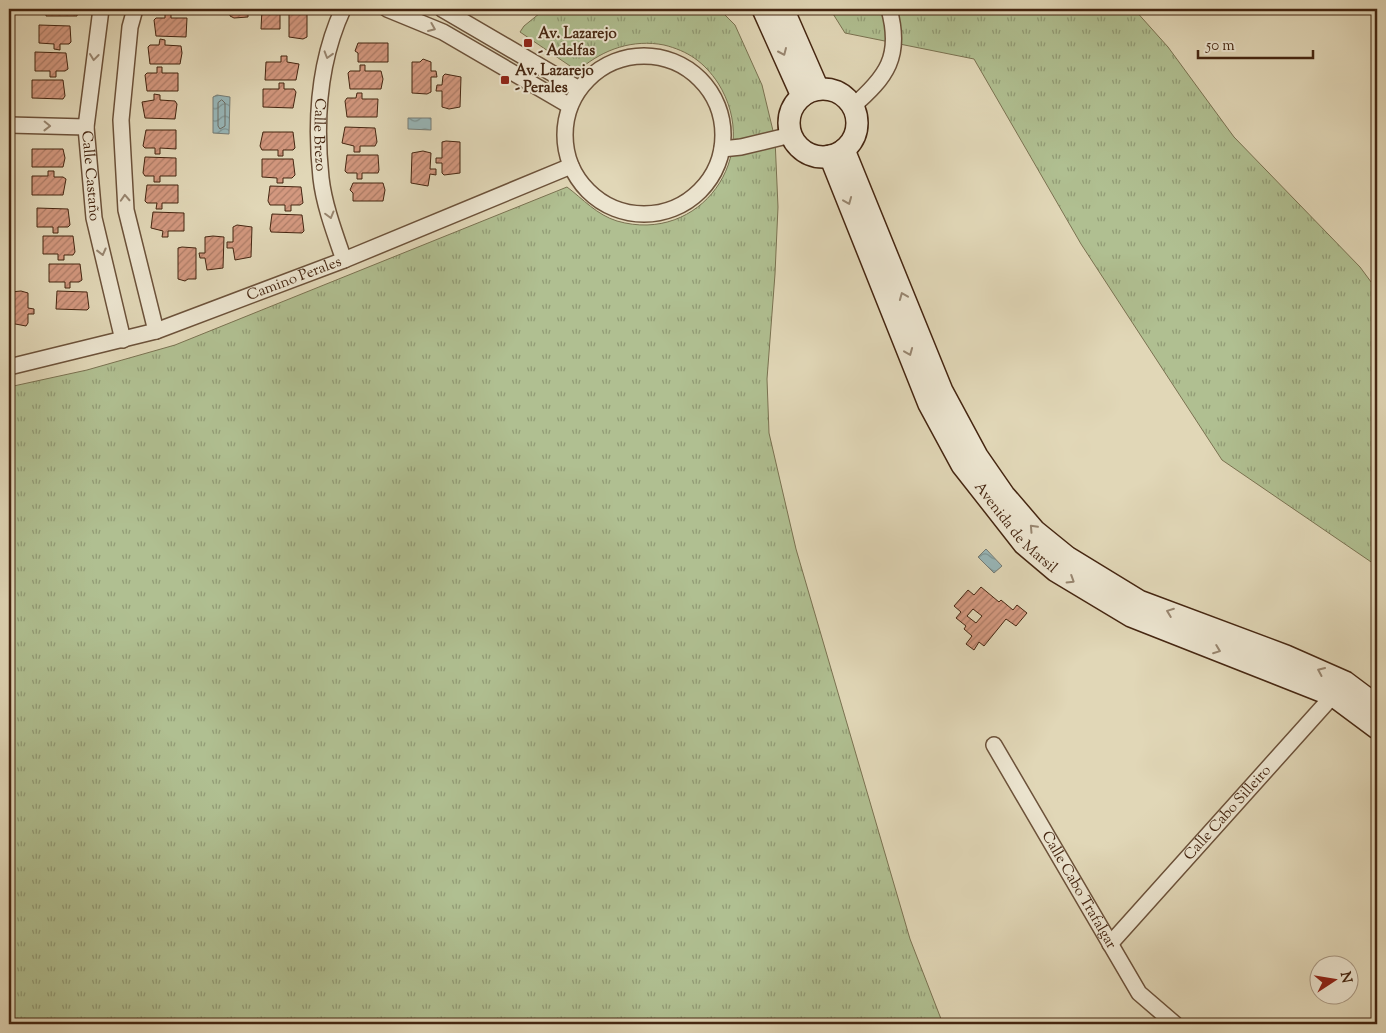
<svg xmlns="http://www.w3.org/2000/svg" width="1386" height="1033" viewBox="0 0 1386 1033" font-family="'Sorts Mill Goudy',serif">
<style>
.grass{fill:url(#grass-tufts);stroke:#7a7251}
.water{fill:url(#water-waves);stroke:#777d76}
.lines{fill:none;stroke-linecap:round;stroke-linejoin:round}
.shore{stroke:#6e6e65;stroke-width:1}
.building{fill:url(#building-hatch);stroke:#452611;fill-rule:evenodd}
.street-casing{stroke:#6c523a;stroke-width:18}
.secondary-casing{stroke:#452611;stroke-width:24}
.street{stroke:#ece5d0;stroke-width:15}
.secondary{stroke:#ece5d0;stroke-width:21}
.oneway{stroke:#988670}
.poi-dot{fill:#8f2418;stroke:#ece5d0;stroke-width:2}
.labels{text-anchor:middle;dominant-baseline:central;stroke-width:4;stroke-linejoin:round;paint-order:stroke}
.poi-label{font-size:15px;font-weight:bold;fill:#452611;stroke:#ece5d0;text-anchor:start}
.street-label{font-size:15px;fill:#452611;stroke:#ece5d0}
</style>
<defs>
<pattern id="grass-tufts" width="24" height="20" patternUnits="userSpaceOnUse" patternTransform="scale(1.25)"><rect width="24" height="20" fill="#b0bf91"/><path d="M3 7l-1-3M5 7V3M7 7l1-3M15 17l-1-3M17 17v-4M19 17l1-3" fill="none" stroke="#919b75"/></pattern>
<pattern id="water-waves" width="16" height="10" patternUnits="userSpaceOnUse" patternTransform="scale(1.25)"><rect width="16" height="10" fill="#98b7b9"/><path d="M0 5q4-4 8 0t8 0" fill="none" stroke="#7e9595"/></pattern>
<pattern id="building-hatch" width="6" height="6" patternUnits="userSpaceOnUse" patternTransform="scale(1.25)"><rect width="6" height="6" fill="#d3987f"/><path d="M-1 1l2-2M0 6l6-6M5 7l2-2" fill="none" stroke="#ad7c67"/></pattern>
</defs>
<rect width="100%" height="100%" fill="#e1d7b7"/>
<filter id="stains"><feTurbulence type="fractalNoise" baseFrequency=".004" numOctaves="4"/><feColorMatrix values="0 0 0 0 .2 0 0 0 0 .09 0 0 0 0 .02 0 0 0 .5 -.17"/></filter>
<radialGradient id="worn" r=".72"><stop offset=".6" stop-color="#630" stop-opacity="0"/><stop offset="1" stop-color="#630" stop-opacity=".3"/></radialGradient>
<g class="grass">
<path d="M 545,9 L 719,9 L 735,25 L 762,85 L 775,139 L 778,207 L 775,274 L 767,379 L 769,433 L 796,549 L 910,939 L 943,1024 L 9,1024 L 9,387 L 87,370 L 175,345 L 567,187 C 583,199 597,215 617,221 C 700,245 764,156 718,83 C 704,62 688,51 664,45 C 633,39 604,49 580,69 L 573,68 L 520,32 L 524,26 Z"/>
<polygon points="830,9 1134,9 1168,47 1234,137 1360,267 1377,290 1377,566 1222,460 1081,244 974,59 845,33"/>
</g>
<g class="water">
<polygon points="217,95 230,97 229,134 213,133 213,97"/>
<polygon points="408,118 431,118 431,130 408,129"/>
<polygon points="986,549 1002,566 994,573 978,557"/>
</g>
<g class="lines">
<polygon class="shore" points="222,100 225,103 225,126 220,129 218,126 218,103"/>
</g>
<g class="building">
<polygon points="46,9 78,9 77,16 46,16"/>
<polygon points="230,9 248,9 248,17 234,18 230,16"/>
<polygon points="262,9 286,9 286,13 280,13 280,29 261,29"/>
<polygon points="289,9 307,9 307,37 303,39 289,37"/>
<polygon points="165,12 171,12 171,18 187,18 186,37 156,36 154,20 156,18 165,18"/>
<polygon points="39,25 70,26 71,42 69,44 60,44 60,50 54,49 54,44 39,43"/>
<polygon points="160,39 165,40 165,45 181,46 182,53 180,64 150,64 148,47 150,45 159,45"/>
<polygon points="358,43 388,43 388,62 358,62 358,53 355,51"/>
<polygon points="35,52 66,53 68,69 65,71 56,71 56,77 50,77 50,71 35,71"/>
<polygon points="281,56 287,56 287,62 299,64 296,80 265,80 266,62 281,62"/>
<polygon points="423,59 431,62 431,71 436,71 437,77 431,77 431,92 427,94 412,93 412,62 420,62"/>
<polygon points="360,65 365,65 365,71 381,71 383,79 381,89 350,89 348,73 350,71 360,71"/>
<polygon points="157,67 162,67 162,73 178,73 178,91 147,91 145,75 147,73 157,73"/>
<polygon points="445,74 461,77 460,107 449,109 442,107 442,91 436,91 437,85 442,85 443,76"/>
<polygon points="32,80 63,80 65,96 63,99 32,98"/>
<polygon points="279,83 284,83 284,89 294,89 296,92 293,108 263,107 263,89 279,89"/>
<polygon points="357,93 362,93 362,99 378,99 377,117 347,117 345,101 347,98 356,98"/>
<polygon points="154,94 160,95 160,100 175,101 177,104 175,119 145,118 142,102 154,100"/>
<polygon points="345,127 375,128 377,142 375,146 360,146 360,152 354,152 354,146 342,143"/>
<polygon points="146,130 176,130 176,149 160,148 160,154 155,154 155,148 145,148 143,146"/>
<polygon points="263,132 293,132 295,148 293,150 283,150 283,156 278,156 278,150 262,150 260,146"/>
<polygon points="446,141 460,142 460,173 444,175 442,173 442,163 436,163 436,158 442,158 442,142"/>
<polygon points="32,149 63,149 65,158 63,167 32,167"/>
<polygon points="423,151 431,153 430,169 436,169 436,175 430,174 428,186 411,183 412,153"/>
<polygon points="347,155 378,155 379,170 378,173 362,173 362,179 357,179 357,173 347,173 345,171"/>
<polygon points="145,157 176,158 176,176 160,176 160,182 154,182 154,176 145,176 143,173"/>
<polygon points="262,159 293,159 295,175 292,178 283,178 283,183 277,183 277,178 262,177"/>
<polygon points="48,171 54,171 54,177 63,177 66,179 63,195 32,195 32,176 48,176"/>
<polygon points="353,183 383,183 385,190 383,201 353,201 353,193 350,190"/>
<polygon points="147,185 178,185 178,203 162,203 162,209 156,209 157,203 147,203 145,201"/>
<polygon points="270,186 301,187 303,203 300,205 291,205 291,211 285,211 285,205 270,205 268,201"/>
<polygon points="37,208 68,209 70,225 68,227 58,227 58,233 53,233 53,227 37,227"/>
<polygon points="153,212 184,213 184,231 168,231 168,237 162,237 163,231 151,228"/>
<polygon points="272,214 302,215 304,231 302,233 271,232 270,229"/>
<polygon points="237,225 252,227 251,257 235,260 233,248 227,248 227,242 233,242 233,227"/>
<polygon points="43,236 73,236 75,252 73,255 64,255 64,260 58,260 58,254 43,254"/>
<polygon points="213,236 224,237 223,268 207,270 205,258 200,258 199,253 205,253 205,237"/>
<polygon points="182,247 196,248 196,279 188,279 185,281 178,279 178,248"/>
<polygon points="49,264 80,264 82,280 79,282 70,282 70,288 65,288 65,282 49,282"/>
<polygon points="21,291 28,293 28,308 34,309 34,314 28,314 28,323 26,326 10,323 10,292"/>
<polygon points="57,291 87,292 89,308 87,310 56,309"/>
<path d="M 981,587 L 999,602 L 1001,600 L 1013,610 L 1017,605 L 1027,613 L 1016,626 L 1006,619 L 984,646 L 979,642 L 974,650 L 966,644 L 972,636 L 964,629 L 966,626 L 956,618 L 961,612 L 954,606 L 968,590 L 974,595 ZM 973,609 L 982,616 L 976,623 L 967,616 Z"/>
</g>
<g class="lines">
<defs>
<g id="street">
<path id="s1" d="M 101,9 L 86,127 L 94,218 L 123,340"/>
<polyline points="135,9 130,27 121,120 126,210 156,331"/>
<path id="s2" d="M 343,9 C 319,61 315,122 321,178 C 324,205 335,234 344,260"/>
<polyline points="387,9 443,32 570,106"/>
<polyline points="442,9 579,89"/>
<circle cx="644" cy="135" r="79"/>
<path d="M 852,107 C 887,77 902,56 889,9"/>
<polyline points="9,125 86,127"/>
<polyline points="722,149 741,147 791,135"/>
<path id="s3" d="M 9,367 L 156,331 L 344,260 L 571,166"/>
<path id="s4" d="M 994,745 L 1139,993 L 1175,1024"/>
<path id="s5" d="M 1110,944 L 1338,690"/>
</g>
<g id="secondary">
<polyline points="763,9 802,96"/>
<polyline points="783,9 818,89"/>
<circle cx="823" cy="123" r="34"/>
<polyline points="844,150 942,391 977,456 1004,495 1035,531 1067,557 1139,601 1286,656 1345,682 1377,706"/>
<path id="s6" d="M 830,156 L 929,404 L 962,465 L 1024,544 L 1056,571 L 1131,616 L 1334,696 L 1377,728"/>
</g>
</defs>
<use href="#street" class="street-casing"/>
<use href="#secondary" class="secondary-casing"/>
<use href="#street" class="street"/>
<use href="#secondary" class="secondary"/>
</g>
<defs><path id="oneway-chevron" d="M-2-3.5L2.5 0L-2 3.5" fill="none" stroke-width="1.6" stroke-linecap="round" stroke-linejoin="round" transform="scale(1.25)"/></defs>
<g class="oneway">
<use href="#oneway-chevron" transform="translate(432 28) rotate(23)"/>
<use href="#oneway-chevron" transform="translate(783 52) rotate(66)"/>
<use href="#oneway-chevron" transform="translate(328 55) rotate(107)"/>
<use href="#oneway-chevron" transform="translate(94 57) rotate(97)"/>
<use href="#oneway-chevron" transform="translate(47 126) rotate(1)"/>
<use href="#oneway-chevron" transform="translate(125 198) rotate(-93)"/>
<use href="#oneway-chevron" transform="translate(848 201) rotate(68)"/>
<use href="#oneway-chevron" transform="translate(330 215) rotate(75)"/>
<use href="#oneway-chevron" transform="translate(102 252) rotate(76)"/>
<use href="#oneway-chevron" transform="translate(903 296) rotate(-112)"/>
<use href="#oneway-chevron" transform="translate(909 352) rotate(68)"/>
<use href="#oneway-chevron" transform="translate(1033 528) rotate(-133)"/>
<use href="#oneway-chevron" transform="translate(1071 580) rotate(32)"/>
<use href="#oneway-chevron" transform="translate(1170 612) rotate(-159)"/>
<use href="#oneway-chevron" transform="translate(1217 650) rotate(21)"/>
<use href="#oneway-chevron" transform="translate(1321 671) rotate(-156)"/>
</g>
<g class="poi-dot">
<rect x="523" y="38" width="10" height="10" rx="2.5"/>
<rect x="500" y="75" width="10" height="10" rx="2.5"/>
</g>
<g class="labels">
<g class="poi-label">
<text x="538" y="34">Av. Lazarejo<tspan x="538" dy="17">- Adelfas</tspan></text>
<text x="515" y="71">Av. Lazarejo<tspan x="515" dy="17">- Perales</tspan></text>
</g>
<g class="street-label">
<text stroke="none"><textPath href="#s2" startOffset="129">Calle Brezo</textPath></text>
<text stroke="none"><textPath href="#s1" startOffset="168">Calle Castaño</textPath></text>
<text stroke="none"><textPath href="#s3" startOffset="299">Camino Perales</textPath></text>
<text stroke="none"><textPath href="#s6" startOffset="419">Avenida de Marsil</textPath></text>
<text stroke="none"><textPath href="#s5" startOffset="176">Calle Cabo Silleiro</textPath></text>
<text stroke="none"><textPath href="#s4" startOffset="168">Calle Cabo Trafalgar</textPath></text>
</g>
</g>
<rect width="1386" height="1033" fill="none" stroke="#e1d7b7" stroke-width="30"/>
<rect x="10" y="10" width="1366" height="1013" fill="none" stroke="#452611" stroke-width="2.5"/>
<rect x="15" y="15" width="1356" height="1003" fill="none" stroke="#452611"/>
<g transform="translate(1334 980) rotate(78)"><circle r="24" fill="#ece5d0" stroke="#a99984"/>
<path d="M0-4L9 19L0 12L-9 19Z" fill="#8f2418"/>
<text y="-8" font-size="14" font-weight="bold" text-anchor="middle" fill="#452611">N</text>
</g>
<path d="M1198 50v8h115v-8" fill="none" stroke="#452611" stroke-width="2.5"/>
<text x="1206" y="50" font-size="15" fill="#452611" stroke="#ece5d0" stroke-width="4" paint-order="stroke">50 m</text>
<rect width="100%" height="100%" filter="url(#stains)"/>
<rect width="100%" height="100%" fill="url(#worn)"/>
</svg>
